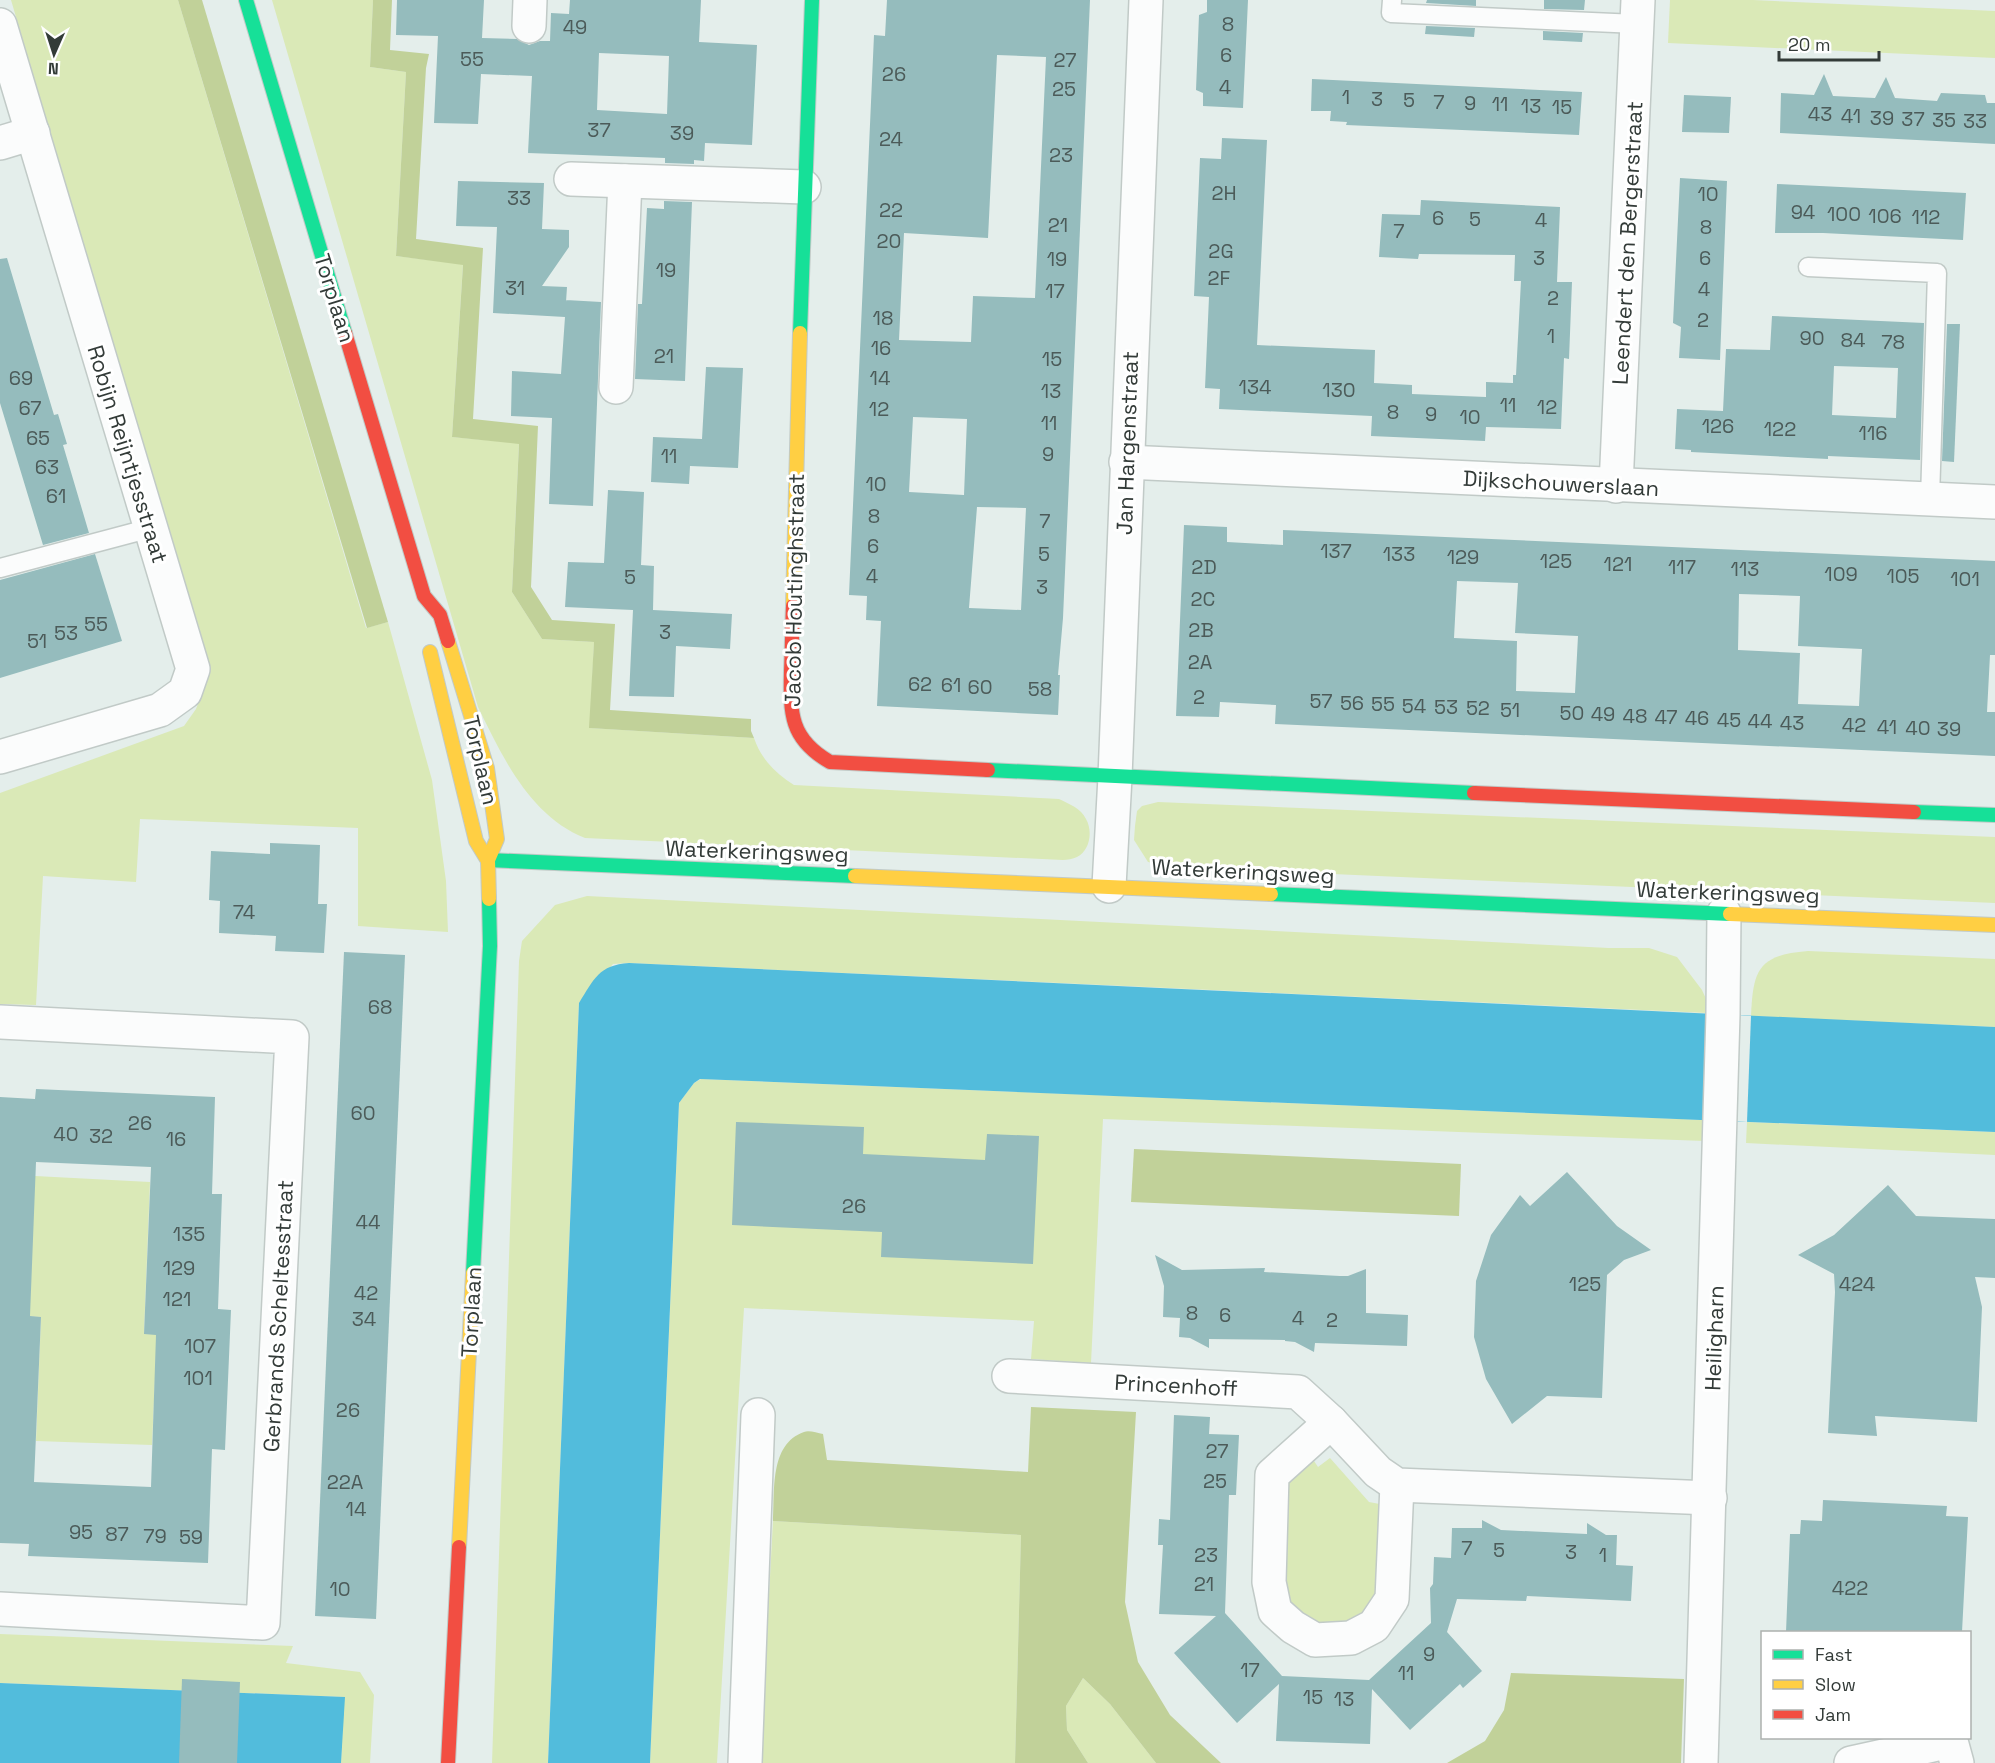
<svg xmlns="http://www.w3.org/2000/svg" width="1995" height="1763" viewBox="0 0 1995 1763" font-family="'Space Grotesk',sans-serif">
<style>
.green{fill:#dae9b7}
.forest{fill:#c1d199}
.water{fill:#52bcdc}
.pier{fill:#e4eeeb}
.building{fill:#95bcbd;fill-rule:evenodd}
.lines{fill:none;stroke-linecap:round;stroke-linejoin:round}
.lane-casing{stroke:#c1cac7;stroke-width:21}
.street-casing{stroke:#c1cac7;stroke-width:36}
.fast-casing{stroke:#c1cac7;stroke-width:16}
.slow-casing{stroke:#c1cac7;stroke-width:16}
.jam-casing{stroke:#c1cac7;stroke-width:16}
.lane{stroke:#fbfcfc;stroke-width:18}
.street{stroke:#fbfcfc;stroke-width:33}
.fast{stroke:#16e098;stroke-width:14}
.slow{stroke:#ffcf43;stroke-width:14}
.jam{stroke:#f24e42;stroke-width:14}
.labels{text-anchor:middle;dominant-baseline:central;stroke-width:6;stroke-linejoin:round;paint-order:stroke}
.number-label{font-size:20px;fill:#4c5b59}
.street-label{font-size:22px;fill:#333b38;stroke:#fff}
</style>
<rect width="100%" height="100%" fill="#e4eeeb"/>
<g class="green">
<polygon points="11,0 178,0 366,628 388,622 432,780 446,881 448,932 358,926 358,828 140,819 136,882 43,876 36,1005 0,1004 0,793 184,726 196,709 204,688 207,665 199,627 180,572"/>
<path d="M 272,0 L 373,0 L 370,67 L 406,72 L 396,256 L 463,264 L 452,437 L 519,443 L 512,592 L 542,639 L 594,642 L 590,728 L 754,738 C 761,759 776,774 794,785 L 1059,799 C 1069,804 1081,808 1086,819 C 1093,831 1090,851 1077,857 C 1073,859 1067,860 1063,860 L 585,838 C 530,816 503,758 478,707 Z"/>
<polygon points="1670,0 1753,0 1995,11 1995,58 1668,43"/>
<polygon points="1158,802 1995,837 1995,903 1176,867 1148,862 1134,840 1135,826 1137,811 1142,806"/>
<polygon points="587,896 1609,948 1649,948 1677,957 1702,990 1707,1001 1707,1013 629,963 613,964 579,1003 548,1763 492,1763 519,961 522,941 555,905"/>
<path d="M 1808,951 L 1995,959 L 1995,1027 L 1751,1016 C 1753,970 1758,955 1808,951 Z"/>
<polygon points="701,1079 1705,1120 1705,1141 1103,1119 1091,1363 1031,1359 1034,1321 744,1308 717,1763 650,1763 679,1103 694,1083"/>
<polygon points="1747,1122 1995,1132 1995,1155 1746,1143"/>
<polygon points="35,1176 150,1182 144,1333 157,1334 152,1445 36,1441 41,1317 19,1316"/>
<polygon points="1310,1455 1318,1467 1330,1458 1369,1502 1385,1505 1381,1587 1359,1620 1323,1627 1300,1618 1285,1596 1284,1477"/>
<polygon points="773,1521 1021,1535 1015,1763 760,1763"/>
<polygon points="0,1634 293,1646 286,1663 360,1672 374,1695 370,1763 341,1763 344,1697 0,1683"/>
<polygon points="1083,1678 1110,1704 1156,1763 1088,1763 1067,1730 1066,1706"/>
</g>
<g class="forest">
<polygon points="178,0 202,0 388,622 367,628"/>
<polygon points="373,0 392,0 390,50 429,54 426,68 416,239 483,248 473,419 538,426 531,587 552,620 615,624 610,710 751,719 751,731 754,738 589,728 594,642 542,639 512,592 519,444 452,437 463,265 396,256 406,72 370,67"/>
<polygon points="1134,1149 1461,1164 1459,1216 1131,1202"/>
<path d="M 1031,1407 L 1136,1412 L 1125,1602 L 1138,1662 L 1170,1715 L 1221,1763 L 1156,1763 L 1110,1704 L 1083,1678 L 1066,1706 L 1067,1730 L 1088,1763 L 1015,1763 L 1021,1535 L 773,1521 C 775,1492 769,1444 804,1432 C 809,1430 817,1433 823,1434 L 827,1460 L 1028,1472 Z"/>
<polygon points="1511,1673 1684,1679 1681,1763 1447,1763 1485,1741 1504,1710"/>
</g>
<g class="water">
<path d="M 629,963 L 1995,1027 L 1995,1132 L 700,1079 L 694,1083 L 679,1103 L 650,1763 L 548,1763 L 579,1003 C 594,979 599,965 629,963 Z"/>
<polygon points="0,1683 345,1697 341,1763 0,1763"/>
</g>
<polygon class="pier" points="1707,1013 1751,1016 1747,1122 1720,1120"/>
<g class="building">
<path d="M 397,0 L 484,0 L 482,38 L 517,39 L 529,45 L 540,41 L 550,41 L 551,13 L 569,14 L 570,0 L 701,0 L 699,42 L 757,45 L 752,145 L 705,143 L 704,161 L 694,160 L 694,164 L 665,163 L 665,158 L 528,153 L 532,76 L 481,74 L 478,124 L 434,123 L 438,36 L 396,35 ZM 599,53 L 669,56 L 667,114 L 597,110 Z"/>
<path d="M 887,0 L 1090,0 L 1063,618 L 1058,675 L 1060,675 L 1058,715 L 877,706 L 881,621 L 866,620 L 867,596 L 849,595 L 874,35 L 885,36 ZM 997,55 L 1046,57 L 1035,298 L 973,296 L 971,342 L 899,340 L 904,233 L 988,238 ZM 913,417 L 967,419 L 964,495 L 909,492 ZM 977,507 L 1026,508 L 1021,610 L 969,608 Z"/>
<polygon points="1207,0 1248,0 1243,108 1203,106 1203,93 1196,90 1199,15 1207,12"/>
<polygon points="1427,0 1476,0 1476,6 1426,3"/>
<polygon points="1544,0 1585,0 1584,10 1544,9"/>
<polygon points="1426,26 1475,28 1474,37 1425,34"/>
<polygon points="1543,31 1583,33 1582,42 1543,40"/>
<polygon points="1824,74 1833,96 1875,98 1886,77 1895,98 1937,101 1941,93 1985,95 1987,103 1995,103 1995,144 1780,133 1781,93 1814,95"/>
<polygon points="1312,79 1582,92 1579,135 1346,125 1347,122 1330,121 1331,111 1311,111"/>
<polygon points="1684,95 1731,97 1729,133 1682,132"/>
<polygon points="1222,138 1267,140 1257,345 1375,350 1374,383 1412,385 1412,394 1486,397 1486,382 1513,383 1513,375 1516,375 1521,281 1514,281 1515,255 1419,254 1418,259 1379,257 1382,214 1420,215 1421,200 1560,207 1557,282 1572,282 1569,359 1564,358 1561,429 1486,427 1485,441 1371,436 1372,416 1219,409 1220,389 1205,388 1209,297 1194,296 1200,158 1221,159"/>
<polygon points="1680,178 1727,181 1720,360 1679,358 1681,327 1673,323"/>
<polygon points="458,181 544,183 542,229 569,230 569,247 542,286 567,287 566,302 566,300 601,302 593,506 549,504 552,418 511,416 512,371 561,374 565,317 493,313 497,227 456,226"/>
<polygon points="1777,184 1966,193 1963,240 1823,233 1775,233"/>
<polygon points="664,201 692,202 685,381 635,379 638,304 642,304 647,208 664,209"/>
<polygon points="7,258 54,415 58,414 67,444 63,445 89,533 43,545 0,403 0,259"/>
<path d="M 1772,316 L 1924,323 L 1920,460 L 1828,456 L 1828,459 L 1691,452 L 1691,450 L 1675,449 L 1677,409 L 1723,411 L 1726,349 L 1770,350 ZM 1834,366 L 1898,368 L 1896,418 L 1832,415 Z"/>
<polygon points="1947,324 1960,324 1954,462 1942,461"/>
<polygon points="706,367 743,368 738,468 690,466 689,484 651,482 653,437 702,439"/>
<polygon points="608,490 644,492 641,565 654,566 653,610 732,614 730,649 676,646 674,697 629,696 633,610 565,607 568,562 604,563"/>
<path d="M 1184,525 L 1227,527 L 1227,542 L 1283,545 L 1283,530 L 1995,561 L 1995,655 L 1990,655 L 1987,712 L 1995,712 L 1995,756 L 1275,724 L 1276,705 L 1220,702 L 1219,717 L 1176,716 ZM 1457,581 L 1518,583 L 1515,633 L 1578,636 L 1575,693 L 1516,691 L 1517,641 L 1454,638 ZM 1739,594 L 1800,596 L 1798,646 L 1862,649 L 1859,706 L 1798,704 L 1800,653 L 1738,650 Z"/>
<polygon points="95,554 122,641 0,678 0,580"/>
<polygon points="270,843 320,845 318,904 327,904 324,953 275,951 276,936 219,933 220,901 209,900 211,851 270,854"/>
<polygon points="344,952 405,955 376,1619 315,1616"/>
<path d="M 36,1089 L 215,1097 L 212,1194 L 222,1194 L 218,1309 L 231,1310 L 225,1450 L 212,1449 L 208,1563 L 28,1556 L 29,1544 L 0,1543 L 0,1097 L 35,1099 ZM 36,1162 L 151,1167 L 144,1334 L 156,1335 L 151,1487 L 34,1482 L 41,1317 L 30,1316 Z"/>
<polygon points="736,1122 864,1127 863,1154 985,1160 987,1134 1039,1136 1033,1264 881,1257 882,1232 732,1225"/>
<polygon points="1567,1172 1617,1226 1651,1250 1624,1260 1607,1275 1602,1398 1547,1396 1512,1424 1486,1379 1474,1337 1476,1281 1491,1235 1520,1195 1530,1206"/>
<polygon points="1888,1185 1916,1216 1995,1219 1995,1278 1975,1277 1982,1307 1977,1422 1875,1416 1877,1436 1828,1433 1835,1292 1834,1274 1798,1255 1834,1235"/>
<polygon points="1155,1255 1182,1270 1265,1268 1264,1272 1340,1276 1348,1276 1366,1269 1366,1313 1408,1315 1407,1346 1315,1343 1314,1352 1295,1342 1285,1341 1285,1340 1209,1339 1209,1348 1190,1338 1179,1337 1180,1318 1163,1317 1164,1286"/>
<polygon points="1174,1415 1210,1417 1209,1434 1239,1435 1236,1495 1229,1495 1225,1613 1282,1676 1369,1680 1431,1623 1430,1588 1433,1584 1434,1557 1451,1558 1452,1528 1482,1528 1482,1520 1501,1530 1587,1534 1587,1523 1606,1535 1617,1535 1616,1565 1633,1566 1631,1601 1527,1596 1526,1601 1457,1599 1447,1632 1482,1671 1463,1688 1460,1684 1410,1730 1372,1689 1370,1744 1276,1741 1279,1684 1237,1723 1174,1653 1216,1616 1159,1614 1163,1545 1158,1545 1159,1519 1170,1520"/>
<polygon points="1823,1500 1947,1506 1946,1516 1968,1517 1962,1632 1786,1632 1790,1534 1800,1534 1801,1520 1822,1521"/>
<polygon points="182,1679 240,1682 237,1763 179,1763"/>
</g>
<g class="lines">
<defs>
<g id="lane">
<polyline points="1392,0 1391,13 1637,24"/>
<polyline points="1808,267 1937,273 1930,499"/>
<polyline points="0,568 151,528"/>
</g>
<g id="street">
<polyline points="0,25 193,669 185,692 160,710 0,757"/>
<polyline points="529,26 530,0"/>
<polyline points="0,143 33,133"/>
<polyline points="571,179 804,187"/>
<polyline points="616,387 625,181"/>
<polyline points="1126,462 1995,502"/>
<polyline points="1616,486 1638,0"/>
<polyline points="1109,886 1115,777 1146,0"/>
<polyline points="0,1022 292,1037 263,1623 0,1609"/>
<polyline points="1009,1376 1298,1392 1331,1422 1378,1472 1397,1485 1710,1498"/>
<polyline points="1331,1422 1272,1475 1269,1582 1275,1611 1293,1627 1315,1640 1351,1638 1374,1626 1392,1599 1397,1485"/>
<polyline points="745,1763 758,1415"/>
<polyline points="1701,1763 1723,1014 1724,913"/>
<polyline points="1851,1763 1951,1741 1957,1763"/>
</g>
<g id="fast">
<polyline points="246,0 345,333"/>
<polyline points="800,333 812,0"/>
<polyline points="988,770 1474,793"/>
<polyline points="1914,812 1995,815"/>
<polyline points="488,860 855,876"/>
<polyline points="1271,894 1730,914"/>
<polyline points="473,1273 490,946 489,899"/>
</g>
<g id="slow">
<polyline points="793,606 800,333"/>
<polyline points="448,641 487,768 497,839 488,860 489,899"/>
<polyline points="430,652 476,841 487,859"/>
<polyline points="855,876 1271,894"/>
<polyline points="1730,914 1995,925"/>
<polyline points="459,1547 473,1273"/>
</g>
<g id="jam">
<polyline points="345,333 424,596 440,615 448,641"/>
<path d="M 793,606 C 792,628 792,650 791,671 C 790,714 790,739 830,762 L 988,770"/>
<polyline points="1474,793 1914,812"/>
<polyline points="448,1763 459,1547"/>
</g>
</defs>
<use href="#lane" class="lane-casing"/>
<use href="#street" class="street-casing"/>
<use href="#fast" class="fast-casing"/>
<use href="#slow" class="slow-casing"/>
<use href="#jam" class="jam-casing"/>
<use href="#lane" class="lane"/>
<use href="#street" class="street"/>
<use href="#fast" class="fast"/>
<use href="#slow" class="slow"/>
<use href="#jam" class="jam"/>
</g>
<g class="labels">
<g class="number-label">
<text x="1228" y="24">8</text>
<text x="575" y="27">49</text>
<text x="1226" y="55">6</text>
<text x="472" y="59">55</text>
<text x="1065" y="60">27</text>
<text x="894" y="74">26</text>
<text x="1225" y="87">4</text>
<text x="1064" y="89">25</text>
<text x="1346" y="97">1</text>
<text x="1377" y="99">3</text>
<text x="1409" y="100">5</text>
<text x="1439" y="102">7</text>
<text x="1470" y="103">9</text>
<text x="1500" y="104">11</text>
<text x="1531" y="106">13</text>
<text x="1562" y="107">15</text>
<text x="1820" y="114">43</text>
<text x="1851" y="116">41</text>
<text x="1882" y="118">39</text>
<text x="1913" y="119">37</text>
<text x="1944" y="120">35</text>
<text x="1975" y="121">33</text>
<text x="599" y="130">37</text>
<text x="682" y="133">39</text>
<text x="891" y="139">24</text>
<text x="1061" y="155">23</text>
<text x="1224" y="193">2H</text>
<text x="1708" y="194">10</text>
<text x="519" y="198">33</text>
<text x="891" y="210">22</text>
<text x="1803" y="212">94</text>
<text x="1844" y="214">100</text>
<text x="1885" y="216">106</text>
<text x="1926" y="217">112</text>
<text x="1438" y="218">6</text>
<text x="1475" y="219">5</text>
<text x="1541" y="220">4</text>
<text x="1058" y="225">21</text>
<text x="1706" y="227">8</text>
<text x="1399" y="231">7</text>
<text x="889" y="241">20</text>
<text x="1221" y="251">2G</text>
<text x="1539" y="258">3</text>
<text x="1705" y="258">6</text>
<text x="1057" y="259">19</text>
<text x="666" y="270">19</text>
<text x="1219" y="278">2F</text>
<text x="515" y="288">31</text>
<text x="1704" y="289">4</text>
<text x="1055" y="291">17</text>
<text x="1553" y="298">2</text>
<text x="883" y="318">18</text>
<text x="1703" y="320">2</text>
<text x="1551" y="336">1</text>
<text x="1812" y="338">90</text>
<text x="1853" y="340">84</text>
<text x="1893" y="342">78</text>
<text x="881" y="348">16</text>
<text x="664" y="356">21</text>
<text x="1052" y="359">15</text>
<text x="21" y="378">69</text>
<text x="880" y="378">14</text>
<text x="1255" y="387">134</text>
<text x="1339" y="390">130</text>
<text x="1051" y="391">13</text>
<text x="1508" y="405">11</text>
<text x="1547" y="407">12</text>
<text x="30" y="408">67</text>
<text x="879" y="409">12</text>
<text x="1393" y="412">8</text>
<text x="1431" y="414">9</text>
<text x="1470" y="417">10</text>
<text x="1049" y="423">11</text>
<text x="1718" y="426">126</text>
<text x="1780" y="429">122</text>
<text x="1873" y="433">116</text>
<text x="38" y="438">65</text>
<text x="1048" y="454">9</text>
<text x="669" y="456">11</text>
<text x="47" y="467">63</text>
<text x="876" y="484">10</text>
<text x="56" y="496">61</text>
<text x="874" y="516">8</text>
<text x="1045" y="521">7</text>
<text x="873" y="546">6</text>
<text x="1336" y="551">137</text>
<text x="1044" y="554">5</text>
<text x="1399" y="554">133</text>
<text x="1463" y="557">129</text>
<text x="1556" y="561">125</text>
<text x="1618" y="564">121</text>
<text x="1204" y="567">2D</text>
<text x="1682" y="567">117</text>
<text x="1745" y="569">113</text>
<text x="1841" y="574">109</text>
<text x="872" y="576">4</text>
<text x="1903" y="576">105</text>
<text x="630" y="577">5</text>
<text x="1965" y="579">101</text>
<text x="1042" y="587">3</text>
<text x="1203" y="599">2C</text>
<text x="96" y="624">55</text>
<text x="1201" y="630">2B</text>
<text x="665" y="632">3</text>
<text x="66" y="633">53</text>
<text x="37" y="641">51</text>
<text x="1200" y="662">2A</text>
<text x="920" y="684">62</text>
<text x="951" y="685">61</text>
<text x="980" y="687">60</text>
<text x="1040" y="689">58</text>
<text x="1199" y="697">2</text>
<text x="1321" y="701">57</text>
<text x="1352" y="703">56</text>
<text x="1383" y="704">55</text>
<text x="1414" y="706">54</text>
<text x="1446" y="707">53</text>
<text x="1478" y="708">52</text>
<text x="1510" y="710">51</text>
<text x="1572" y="713">50</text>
<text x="1603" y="714">49</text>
<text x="1635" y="716">48</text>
<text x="1666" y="717">47</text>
<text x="1697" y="718">46</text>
<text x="1729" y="720">45</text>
<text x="1760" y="721">44</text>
<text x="1792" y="723">43</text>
<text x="1854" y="725">42</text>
<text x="1887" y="727">41</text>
<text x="1918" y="728">40</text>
<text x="1949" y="729">39</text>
<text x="244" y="912">74</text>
<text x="380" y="1007">68</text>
<text x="363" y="1113">60</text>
<text x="140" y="1123">26</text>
<text x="66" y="1134">40</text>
<text x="101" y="1136">32</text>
<text x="176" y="1139">16</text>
<text x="854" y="1206">26</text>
<text x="368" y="1222">44</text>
<text x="189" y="1234">135</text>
<text x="179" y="1268">129</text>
<text x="1585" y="1284">125</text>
<text x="1857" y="1284">424</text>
<text x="366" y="1293">42</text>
<text x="177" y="1299">121</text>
<text x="1192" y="1313">8</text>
<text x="1225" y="1315">6</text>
<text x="1298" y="1318">4</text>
<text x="364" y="1319">34</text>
<text x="1332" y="1320">2</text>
<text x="200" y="1346">107</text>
<text x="198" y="1378">101</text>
<text x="348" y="1410">26</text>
<text x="1217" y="1451">27</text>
<text x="1215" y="1481">25</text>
<text x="345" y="1482">22A</text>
<text x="356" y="1509">14</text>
<text x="81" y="1532">95</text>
<text x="117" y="1534">87</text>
<text x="155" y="1536">79</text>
<text x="191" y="1537">59</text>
<text x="1467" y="1548">7</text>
<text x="1499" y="1550">5</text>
<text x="1571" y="1552">3</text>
<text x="1206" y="1555">23</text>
<text x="1603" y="1555">1</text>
<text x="1204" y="1584">21</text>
<text x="1850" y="1588">422</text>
<text x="340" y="1589">10</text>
<text x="1429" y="1654">9</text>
<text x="1250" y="1670">17</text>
<text x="1406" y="1673">11</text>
<text x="1313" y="1697">15</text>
<text x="1344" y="1699">13</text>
</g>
<g class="street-label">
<text transform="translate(1627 243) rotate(-87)">Leendert den Bergerstraat</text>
<text transform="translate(335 298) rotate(73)">Torplaan</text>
<text transform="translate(1127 443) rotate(-88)">Jan Hargenstraat</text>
<text transform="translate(128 454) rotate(73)">Robijn Reijntjesstraat</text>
<text transform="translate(1561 483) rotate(3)">Dijkschouwerslaan</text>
<text transform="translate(794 590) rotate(-89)">Jacob Houtinghstraat</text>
<text transform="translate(481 760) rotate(77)">Torplaan</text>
<text transform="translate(757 851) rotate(2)">Waterkeringsweg</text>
<text transform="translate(1243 871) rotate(3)">Waterkeringsweg</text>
<text transform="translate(1728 892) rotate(2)">Waterkeringsweg</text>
<text transform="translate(471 1312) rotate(-87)">Torplaan</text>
<text transform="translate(278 1316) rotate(-87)">Gerbrands Scheltesstraat</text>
<text transform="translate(1714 1338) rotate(-88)">Heiligharn</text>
<text transform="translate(1176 1385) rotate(3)">Princenhoff</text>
</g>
</g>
<rect x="1761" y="1631" width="210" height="108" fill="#ffffff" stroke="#adb1af" stroke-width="1.5"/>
<rect x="1773" y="1650" width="30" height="9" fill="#16e098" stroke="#adb1af" stroke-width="1.5"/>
<text x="1815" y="1661" font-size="18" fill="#333b38">Fast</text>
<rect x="1773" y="1680" width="30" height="9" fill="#ffcf43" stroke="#adb1af" stroke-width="1.5"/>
<text x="1815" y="1691" font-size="18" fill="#333b38">Slow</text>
<rect x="1773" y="1710" width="30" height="9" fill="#f24e42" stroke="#adb1af" stroke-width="1.5"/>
<text x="1815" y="1721" font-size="18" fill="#333b38">Jam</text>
<g transform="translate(54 54) rotate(183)" stroke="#ffffff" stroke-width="4.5" paint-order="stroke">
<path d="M0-4.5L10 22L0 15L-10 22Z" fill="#333b38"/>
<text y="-9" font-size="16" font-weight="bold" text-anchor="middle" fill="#333b38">N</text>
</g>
<path d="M1779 51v9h100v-9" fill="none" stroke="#333b38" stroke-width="3"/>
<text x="1788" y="51" font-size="18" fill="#333b38" stroke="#ffffff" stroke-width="4.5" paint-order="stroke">20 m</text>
</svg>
